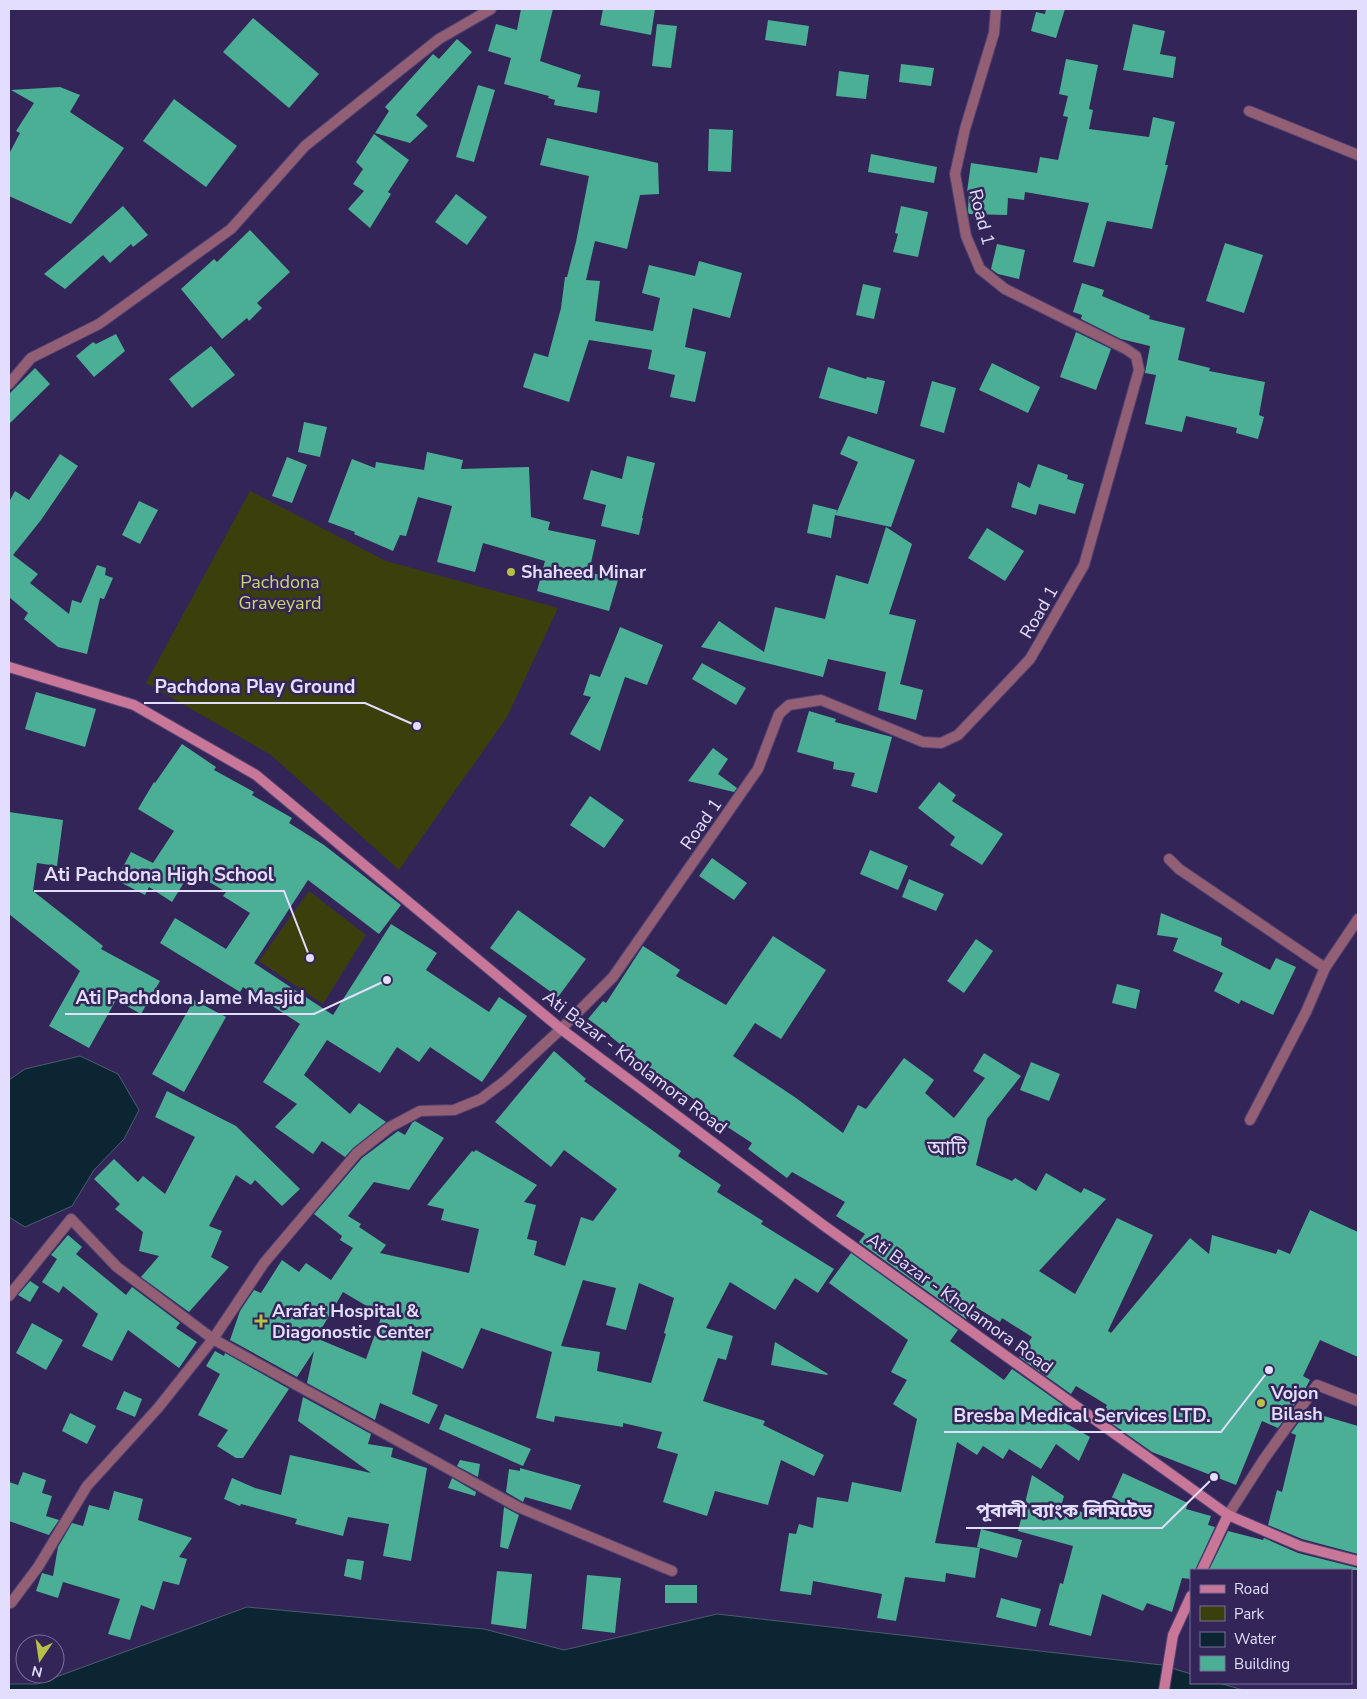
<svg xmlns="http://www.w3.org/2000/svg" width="1367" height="1699" viewBox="0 0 1367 1699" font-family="'Nunito Sans','Noto Sans Bengali',sans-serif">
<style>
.green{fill:#3b3f0c}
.water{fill:#0b2532;stroke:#4c5c6f}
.building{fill:#4baf96;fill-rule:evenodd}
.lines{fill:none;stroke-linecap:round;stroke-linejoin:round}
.minor-casing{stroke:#504273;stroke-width:12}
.secondary-casing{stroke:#504273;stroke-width:12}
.minor{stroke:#935f74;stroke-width:10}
.secondary{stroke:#c97799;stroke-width:10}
.poi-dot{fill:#b7c148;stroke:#342558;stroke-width:2}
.labels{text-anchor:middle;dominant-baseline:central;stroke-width:5;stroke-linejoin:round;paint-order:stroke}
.street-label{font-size:18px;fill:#e3ddfe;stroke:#342558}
.poi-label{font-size:18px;font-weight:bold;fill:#e3ddfe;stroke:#342558;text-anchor:start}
.park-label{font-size:18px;fill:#cad56b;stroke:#342558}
.quarter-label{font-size:20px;fill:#e3ddfe;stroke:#342558}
.leader{fill:none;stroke:#e3ddfe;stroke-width:2}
.callout-dot{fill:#e3ddfe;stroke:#342558;stroke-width:2}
.callout-label{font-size:19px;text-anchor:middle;font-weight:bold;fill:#e3ddfe;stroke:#342558;stroke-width:5;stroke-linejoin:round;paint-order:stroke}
</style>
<rect width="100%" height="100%" fill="#342558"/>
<g class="green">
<polygon points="250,491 386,561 558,608 507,717 399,870 271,755 146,683"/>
<polygon points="309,891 366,935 323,1004 259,961"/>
</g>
<g class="water">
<polygon points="80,1056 118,1074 139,1110 124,1139 94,1170 72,1206 25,1227 9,1217 9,1080 25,1069"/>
<polygon points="247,1607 484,1629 564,1650 717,1614 1162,1665 1191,1674 1191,1683 1219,1683 1243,1690 9,1690 9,1684 37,1684"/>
</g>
<g class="building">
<polygon points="521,9 553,9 540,61 581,75 577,87 600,91 597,113 554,105 555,100 548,98 549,96 504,84 511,58 488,51 496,24 517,30"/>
<polygon points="603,9 655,9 651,35 600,25"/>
<polygon points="1046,9 1065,9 1056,38 1031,31 1036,12 1045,14"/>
<polygon points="253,18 319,74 289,108 223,52"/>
<polygon points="768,20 809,26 806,46 765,40"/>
<polygon points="657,24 677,26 671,68 652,66"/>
<polygon points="1133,24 1165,31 1160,54 1176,57 1173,78 1123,70"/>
<polygon points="457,39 472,52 416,115 428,126 410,143 375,133 389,111 385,107 433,54 439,59"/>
<polygon points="1066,59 1098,65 1089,109 1093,110 1089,129 1149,137 1153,117 1175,122 1165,165 1168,165 1152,229 1107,221 1094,267 1073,262 1089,203 1025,192 1024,200 1008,198 1007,215 969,214 968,211 969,192 967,192 971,163 1037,173 1040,157 1058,160 1068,117 1063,116 1068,96 1059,94"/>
<polygon points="901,64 934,68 931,86 899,82"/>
<polygon points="839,71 869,75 866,99 836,96"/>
<polygon points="478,85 495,90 474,162 456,157"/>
<polygon points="60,87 80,95 70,112 124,148 71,224 9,196 9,154 20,133 16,131 34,103 11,90"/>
<polygon points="174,99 237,146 206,187 143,141"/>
<polygon points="709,129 733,130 731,172 708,171"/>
<polygon points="374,134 409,160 388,192 391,194 370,228 348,209 364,191 353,184 363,169 356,162"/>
<polygon points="547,138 658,163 659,194 640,195 627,249 595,241 586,280 600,281 595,321 653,331 660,298 642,293 649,265 695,276 699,261 742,273 730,318 693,308 685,347 706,352 695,402 670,397 675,375 648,369 652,350 589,340 569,402 523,387 534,353 548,357 561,308 565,277 567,277 576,242 589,176 540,165"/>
<polygon points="871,154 937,167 934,183 868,172"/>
<polygon points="456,194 487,217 467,245 435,222"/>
<polygon points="123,206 148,235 133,247 131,244 110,263 103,255 65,289 44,274"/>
<polygon points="901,206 928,212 918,257 893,252 898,234 895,233"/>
<polygon points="250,230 290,272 257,303 262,308 249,321 247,318 222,339 181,289 214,259 217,262"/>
<polygon points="1225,243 1263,255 1244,313 1206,301"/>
<polygon points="997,244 1025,250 1019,279 998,274 991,269"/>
<polygon points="1082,283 1104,290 1102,296 1150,316 1149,319 1185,328 1178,360 1210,368 1209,371 1265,382 1259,415 1264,417 1258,439 1236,433 1237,428 1186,416 1182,432 1145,424 1156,375 1145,373 1150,346 1121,339 1081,319 1082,315 1073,312"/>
<polygon points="863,284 881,288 874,319 856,315"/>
<polygon points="1076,332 1111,349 1096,390 1060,377"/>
<polygon points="116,334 125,351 94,377 76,356 93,342 96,344"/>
<polygon points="211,346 235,375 192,408 169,379"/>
<polygon points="992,363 1040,387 1028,413 979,390"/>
<polygon points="828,367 866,379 867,377 885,381 877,414 819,398"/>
<polygon points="35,368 50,384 9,424 9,394"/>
<polygon points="932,381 956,388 944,433 920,426"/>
<polygon points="304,422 327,427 320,457 298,452"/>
<polygon points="848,436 915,460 891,527 835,515 831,538 807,533 813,504 837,510 836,514 858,462 840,454"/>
<polygon points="427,452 463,460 461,469 529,467 531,517 550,522 548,530 596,540 589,572 618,580 609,611 537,591 545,561 483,543 475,572 437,562 452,506 418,497 406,536 400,535 393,551 354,534 355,532 328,522 352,459 375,468 376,462 424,470"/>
<polygon points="60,454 78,466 41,520 13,555 38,574 30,583 69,614 72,600 81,603 97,565 106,568 105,575 113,578 104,599 100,598 87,654 58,647 24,619 28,613 9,597 9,502 15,491 29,500"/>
<polygon points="627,456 655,463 642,518 643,518 639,535 601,526 606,505 583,499 591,470 622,479"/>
<polygon points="287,457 307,465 292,503 272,496"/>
<polygon points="1038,464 1068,475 1067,479 1084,484 1075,514 1039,504 1036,515 1011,507 1018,482 1030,488"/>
<polygon points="139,501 158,510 140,544 122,535"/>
<polygon points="886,527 912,544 889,614 916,620 900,684 923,690 916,720 878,710 886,672 828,659 823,677 701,647 719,621 764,652 775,607 825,619 836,575 868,584"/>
<polygon points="987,528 1024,551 1005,581 968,558"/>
<polygon points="620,627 663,645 647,685 625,677 600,751 570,734 591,697 583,695 590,674 600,677"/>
<polygon points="702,663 746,688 736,705 692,679"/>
<polygon points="36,692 96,709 85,747 25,729"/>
<polygon points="809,711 836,719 835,722 892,737 877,793 851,786 855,773 833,769 834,762 797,752"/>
<polygon points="182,744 216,767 214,770 254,792 252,795 292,818 289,823 324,845 401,905 379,934 308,880 254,963 333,1015 391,924 437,953 426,970 489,1012 499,997 527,1016 482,1082 430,1047 419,1062 397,1047 380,1073 327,1040 304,1075 350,1114 359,1103 386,1122 353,1148 345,1157 322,1141 313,1154 275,1127 297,1104 263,1082 300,1024 243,987 240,992 160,943 175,918 226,949 250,913 223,896 226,892 191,871 172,902 149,887 145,895 116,880 131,852 153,863 174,831 138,809 154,782 155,783"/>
<polygon points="713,748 728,759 718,774 737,788 734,792 688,781"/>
<polygon points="939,782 956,795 952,801 1003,834 982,865 950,845 955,837 918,808"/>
<polygon points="590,796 624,820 604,848 570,825"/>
<polygon points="9,812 63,820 57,866 37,863 33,891 103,946 101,949 160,981 141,1014 116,1000 89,1048 49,1026 80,971 9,914"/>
<polygon points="870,850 908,866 898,890 860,874"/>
<polygon points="712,858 747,883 734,900 699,876"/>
<polygon points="909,879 944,894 936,911 902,897"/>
<polygon points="518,910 586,959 558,997 490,948"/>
<polygon points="1161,913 1222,938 1221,945 1270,970 1276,958 1296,967 1273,1015 1241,1000 1239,1004 1214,991 1223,973 1173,951 1178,938 1157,935"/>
<polygon points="773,936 826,970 781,1039 755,1023 733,1056 796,1098 843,1133 858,1105 866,1109 904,1058 934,1080 925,1093 954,1118 985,1078 973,1071 984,1053 1021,1076 987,1119 976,1165 1012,1181 1015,1178 1036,1191 1046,1173 1081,1193 1084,1188 1106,1199 1039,1271 1075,1294 1117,1218 1153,1235 1108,1331 1111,1333 1190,1238 1209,1254 1212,1235 1276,1254 1278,1249 1290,1254 1310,1210 1358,1232 1358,1357 1320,1340 1303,1376 1310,1380 1304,1391 1278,1428 1262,1421 1236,1485 1152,1452 1101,1416 1107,1405 1076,1386 1071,1394 1019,1357 1032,1337 1002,1318 1000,1322 974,1306 966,1319 859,1242 865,1234 836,1216 845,1202 792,1172 787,1178 748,1149 752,1143 706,1113 708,1110 667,1079 665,1081 644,1066 645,1064 610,1036 610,1035 588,1019 603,1001 606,1003 643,946 680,970 676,976 726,1005"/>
<polygon points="976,939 993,951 964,993 947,981"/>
<polygon points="1117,984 1140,990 1136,1009 1112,1003"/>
<polygon points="194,1000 226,1017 184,1092 152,1074"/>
<path d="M 554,1051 L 586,1079 L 584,1081 L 681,1151 L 678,1156 L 721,1185 L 717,1192 L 763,1221 L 761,1224 L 834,1269 L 818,1293 L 795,1278 L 775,1310 L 730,1282 L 706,1328 L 733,1336 L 726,1360 L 718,1358 L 703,1401 L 765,1421 L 763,1425 L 824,1455 L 814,1476 L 781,1460 L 768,1505 L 715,1491 L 707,1516 L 663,1502 L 678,1454 L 657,1448 L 662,1432 L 623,1423 L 623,1427 L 555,1416 L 554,1422 L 536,1418 L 552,1352 L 481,1328 L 463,1369 L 422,1351 L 412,1394 L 438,1405 L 429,1424 L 380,1403 L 375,1420 L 307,1383 L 314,1351 L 297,1377 L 230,1340 L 240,1311 L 254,1290 L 261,1293 L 282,1260 L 299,1272 L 306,1263 L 331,1280 L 353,1248 L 340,1240 L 342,1236 L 314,1214 L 362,1158 L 398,1131 L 405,1135 L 412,1123 L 415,1121 L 444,1138 L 409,1190 L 374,1182 L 348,1216 L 361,1224 L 359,1227 L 386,1245 L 380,1253 L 469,1273 L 479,1229 L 441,1220 L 444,1209 L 427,1205 L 472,1151 L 474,1152 L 476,1150 L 537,1185 L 524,1202 L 536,1205 L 527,1239 L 537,1241 L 534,1255 L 565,1266 L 581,1217 L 593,1221 L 617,1189 L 564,1150 L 551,1167 L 495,1122 ZM 583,1280 L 616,1288 L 606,1325 L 626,1330 L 639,1283 L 674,1298 L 664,1333 L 666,1334 L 651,1383 L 597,1371 L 600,1352 L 561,1346 ZM 343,1292 L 382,1315 L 366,1359 L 316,1338 Z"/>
<polygon points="1031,1062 1060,1074 1049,1101 1020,1090"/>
<polygon points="167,1091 236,1126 300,1189 282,1206 255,1180 251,1185 236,1175 209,1226 222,1231 211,1257 229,1267 189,1312 141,1277 159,1256 139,1251 143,1232 115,1209 120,1204 94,1179 114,1159 138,1182 143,1176 165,1194 195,1137 155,1117"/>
<polygon points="68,1235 82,1247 76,1254 126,1295 132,1287 180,1323 176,1328 197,1342 179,1368 128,1330 112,1361 82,1346 98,1314 63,1286 59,1293 42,1282 57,1259 51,1255"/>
<polygon points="851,1253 958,1330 950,1341 1004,1380 1012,1369 1063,1405 1055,1417 1090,1437 1079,1461 1056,1444 1041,1469 1009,1449 1003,1459 983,1446 977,1455 957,1442 935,1543 980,1548 975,1578 946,1573 945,1582 905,1577 896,1621 877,1618 882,1594 813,1581 811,1595 780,1591 789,1533 796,1534 799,1524 813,1528 817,1497 848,1502 852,1482 901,1492 917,1419 893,1404 907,1380 891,1372 908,1340 829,1283"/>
<polygon points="30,1281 39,1287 30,1302 18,1295"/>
<polygon points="32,1323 63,1340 46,1370 16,1353"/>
<polygon points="775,1342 828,1374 827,1375 771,1365"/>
<polygon points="215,1351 224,1356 225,1353 289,1389 243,1458 236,1458 217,1446 228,1430 198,1415 220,1374 206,1366"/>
<polygon points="124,1391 142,1399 135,1417 116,1409"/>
<polygon points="303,1397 371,1434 368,1444 393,1448 391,1457 427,1468 411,1561 383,1556 389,1524 348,1517 343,1536 295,1524 297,1519 241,1504 240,1506 224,1499 232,1478 255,1488 281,1495 290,1455 371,1473 298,1421"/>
<polygon points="1307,1411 1358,1426 1358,1554 1302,1539 1268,1525 1277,1490 1282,1492 1296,1435 1291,1433"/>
<polygon points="70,1413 96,1426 87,1444 62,1431"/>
<polygon points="445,1414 531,1449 523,1466 439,1429"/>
<polygon points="460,1460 480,1464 478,1477 457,1466"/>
<polygon points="520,1468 581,1485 571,1510 525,1497 523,1502 506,1492 509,1469 520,1471"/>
<polygon points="23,1472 46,1480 42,1493 52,1496 46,1516 59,1520 49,1535 9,1521 9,1482 18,1485"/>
<polygon points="1123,1473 1188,1503 1186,1509 1211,1516 1208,1525 1215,1527 1195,1570 1191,1570 1191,1579 1182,1578 1172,1612 1147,1603 1143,1611 1102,1594 1091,1636 1049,1625 1060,1583 1063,1584 1073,1546 1018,1531 1032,1475 1064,1496 1061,1507 1103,1517"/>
<polygon points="452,1478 476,1492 475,1496 448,1488"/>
<polygon points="114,1491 143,1499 138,1520 192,1538 179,1557 187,1559 179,1585 163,1581 154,1610 141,1605 130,1640 108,1634 120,1599 63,1582 58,1598 36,1591 42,1573 53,1576 58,1547 72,1523 83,1526 89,1505 109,1510"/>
<polygon points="504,1507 519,1515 508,1549 500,1547"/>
<polygon points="981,1529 1022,1540 1017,1558 977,1547"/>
<polygon points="1228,1531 1263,1540 1264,1538 1298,1553 1358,1568 1358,1570 1209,1570"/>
<polygon points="347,1559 364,1561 361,1580 344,1576"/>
<polygon points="497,1571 532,1574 526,1629 491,1624"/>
<polygon points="587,1575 621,1578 615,1633 582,1629"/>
<rect x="665" y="1585" width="32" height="18"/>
<polygon points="1001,1598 1041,1609 1036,1627 996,1617"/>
</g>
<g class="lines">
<defs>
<g id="minor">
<polyline points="1249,111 1358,155"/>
<polyline points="9,384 31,358 99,324 231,229 305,146 439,39 491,9"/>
<polyline points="1169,859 1179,869 1325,968"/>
<polyline points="1250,1120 1306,1012 1325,968 1358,919"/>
<polyline points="9,1296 71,1219 117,1267 213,1339 158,1408 87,1486 38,1567 11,1603"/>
<polyline points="1228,1515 1264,1459 1317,1385 1358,1401"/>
<polyline points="672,1571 518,1507 213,1339 264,1263 357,1153 390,1127 420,1111 454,1110 481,1099 506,1080 561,1029 613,977 758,769 779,714 789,705 821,700 923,742 941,743 958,735 1030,659 1084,565 1139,370 1136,356 1126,349 1005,289 980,269 966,236 955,174 965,129 994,33 996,9"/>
</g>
<g id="secondary">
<polyline points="9,667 134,705 256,775 561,1029 823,1225 1228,1515 1300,1546 1358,1561"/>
<polyline points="1202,1570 1228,1515"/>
<polyline points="1164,1690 1173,1635 1191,1596"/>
</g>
</defs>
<use href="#minor" class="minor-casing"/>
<use href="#secondary" class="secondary-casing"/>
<use href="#minor" class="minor"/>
<use href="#secondary" class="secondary"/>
</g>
<g class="poi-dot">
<circle cx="511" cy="572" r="5"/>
<path d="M258.5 1313.5h5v5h5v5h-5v5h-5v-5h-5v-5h5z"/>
<circle cx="1261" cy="1403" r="5"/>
</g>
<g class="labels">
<g class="street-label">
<text transform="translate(982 217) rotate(76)">Road 1</text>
<text transform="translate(1039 612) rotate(-60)">Road 1</text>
<text transform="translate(701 824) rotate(-55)">Road 1</text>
<text transform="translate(635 1062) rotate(37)">Ati Bazar - Kholamora Road</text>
<text transform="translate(960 1303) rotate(36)">Ati Bazar - Kholamora Road</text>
</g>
<g class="poi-label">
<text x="521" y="572">Shaheed Minar</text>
<text x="272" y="1311">Arafat Hospital &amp;<tspan x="272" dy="21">Diagonostic Center</tspan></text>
<text x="1271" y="1393">Vojon<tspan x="1271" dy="21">Bilash</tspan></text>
</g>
<g class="park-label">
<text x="280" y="582">Pachdona<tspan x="280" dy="21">Graveyard</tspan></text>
</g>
<g class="quarter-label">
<text x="947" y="1148">আটি</text>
</g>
</g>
<path class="leader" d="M417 726L365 703H144M310 958L284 891H34M387 980L314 1014H65M1269 1370L1221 1432H944M1214 1477L1162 1528H966"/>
<g class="callout-dot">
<circle cx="417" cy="726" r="5"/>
<circle cx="310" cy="958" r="5"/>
<circle cx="387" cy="980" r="5"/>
<circle cx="1269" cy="1370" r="5"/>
<circle cx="1214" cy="1477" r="5"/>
</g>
<g class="callout-label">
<text x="255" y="693">Pachdona Play Ground</text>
<text x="159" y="881">Ati Pachdona High School</text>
<text x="190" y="1004">Ati Pachdona Jame Masjid</text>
<text x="1082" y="1422">Bresba Medical Services LTD.</text>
<text x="1064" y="1517">পূবালী ব্যাংক লিমিটেড</text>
</g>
<rect width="1367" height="1699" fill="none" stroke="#e3ddfe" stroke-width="20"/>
<rect x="1190" y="1569" width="162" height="115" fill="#342558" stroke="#7a6f9a"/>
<rect x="1200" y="1585" width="25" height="8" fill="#c97799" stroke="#7a6f9a"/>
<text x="1234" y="1594" font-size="15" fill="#e3ddfe">Road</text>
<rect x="1200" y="1606" width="25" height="15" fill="#3b3f0c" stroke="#7a6f9a"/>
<text x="1234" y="1619" font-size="15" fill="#e3ddfe">Park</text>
<rect x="1200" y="1632" width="25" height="15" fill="#0b2532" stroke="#7a6f9a"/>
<text x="1234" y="1644" font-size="15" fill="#e3ddfe">Water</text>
<rect x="1200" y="1656" width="25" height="15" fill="#4baf96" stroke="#7a6f9a"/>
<text x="1234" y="1669" font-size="15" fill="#e3ddfe">Building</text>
<g transform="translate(40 1659) rotate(193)"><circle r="24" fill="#342558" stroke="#7a6f9a"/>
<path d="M0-4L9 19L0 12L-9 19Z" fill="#b7c148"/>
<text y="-8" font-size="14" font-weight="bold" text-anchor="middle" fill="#e3ddfe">N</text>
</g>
</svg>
